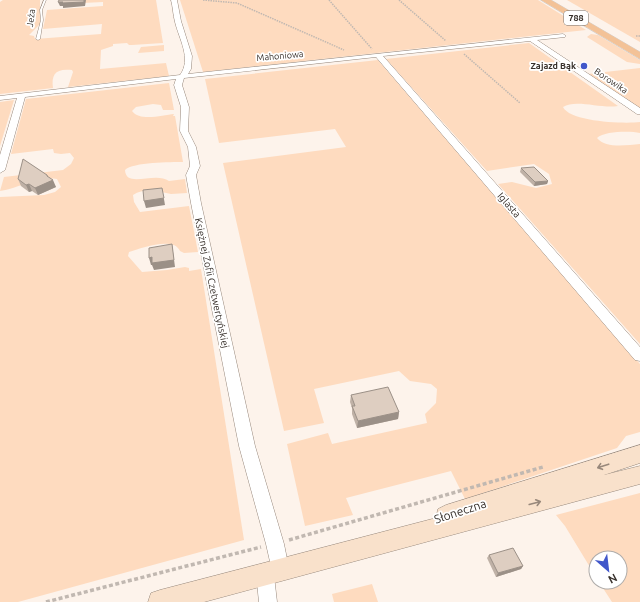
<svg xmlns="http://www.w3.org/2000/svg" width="640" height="602" viewBox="0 0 640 602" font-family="Ubuntu,sans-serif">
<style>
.green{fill:#fedbbf}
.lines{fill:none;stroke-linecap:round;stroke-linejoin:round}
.service-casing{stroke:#97887c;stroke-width:1}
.minor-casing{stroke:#97887c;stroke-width:1}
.secondary-casing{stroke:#97887c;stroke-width:1}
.primary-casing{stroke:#d3d1d0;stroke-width:1}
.path-far1{stroke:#c1b8b1;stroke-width:1.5;stroke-dasharray:1.5 1;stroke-linecap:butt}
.path{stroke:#c1b8b1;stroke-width:3.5;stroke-dasharray:4 2.5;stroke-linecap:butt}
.service{fill:#fff;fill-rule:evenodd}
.minor{fill:#fff;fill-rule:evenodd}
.secondary{fill:#f9e1cb;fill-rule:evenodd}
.primary{fill:#f3c297;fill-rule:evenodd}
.wall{fill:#bfb1a6}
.shaded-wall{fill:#9b9087}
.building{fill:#decec1;stroke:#9b9087}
.oneway{stroke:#98887b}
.poi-dot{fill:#4157ca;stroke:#fff;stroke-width:1.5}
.labels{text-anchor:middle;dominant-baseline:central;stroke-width:3.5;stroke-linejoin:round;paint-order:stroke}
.far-street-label{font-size:9px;fill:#37302b;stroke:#fff}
.shield{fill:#fff;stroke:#736e6b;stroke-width:1}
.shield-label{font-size:9px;font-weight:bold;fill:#37302b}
.far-poi-label{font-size:9px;font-weight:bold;fill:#37302b;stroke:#fff;text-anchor:end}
.street-label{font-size:10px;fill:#37302b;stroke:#fff}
.near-street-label{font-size:12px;fill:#37302b;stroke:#fff}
</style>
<rect width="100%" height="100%" fill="#fdf3eb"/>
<g class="green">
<path d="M 3,0 L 40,0 L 40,24 L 29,35 L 34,36 L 35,39 L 101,34 L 102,24 L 43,29 L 47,10 L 103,6 L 103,2 L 83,3 L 77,0 L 156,0 L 163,43 L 132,45 L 129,45 L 127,43 L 113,44 L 113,46 L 101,50 L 100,69 L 166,63 L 169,76 L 68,87 L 73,72 L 72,70 C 56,68 51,74 53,88 L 0,94 L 0,2 Z"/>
<polygon points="180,0 538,0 586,30 203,72"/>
<polygon points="567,0 640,0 640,42"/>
<polygon points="591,34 598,35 640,60 640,64 627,62 587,37"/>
<path d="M 529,43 L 618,106 C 601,109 576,99 563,107 C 570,122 625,124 640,122 L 640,133 C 630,131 605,131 597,138 C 606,149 627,145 640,144 L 640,344 L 498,184 L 512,182 L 536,188 L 552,184 L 549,174 L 534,164 L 487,171 L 386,59 Z"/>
<polygon points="164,45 164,51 138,53 141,47"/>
<polygon points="378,60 640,364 640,432 626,436 617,448 465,499 451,471 346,498 353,515 305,526 287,444 328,433 332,444 427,423 425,414 436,403 437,389 431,384 410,381 399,371 314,389 324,423 284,431 223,163 346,147 335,129 219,143 205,79"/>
<polygon points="640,68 640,110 588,74"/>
<path d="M 169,83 L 174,110 L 163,110 L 161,105 L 153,104 L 136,107 L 132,111 C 140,122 163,115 174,114 L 173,116 L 175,116 L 183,162 C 171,162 133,162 125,170 C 126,189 155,171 169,181 L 185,179 L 187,193 C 182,193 177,194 171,194 C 157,192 146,187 133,195 L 134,202 L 140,212 L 189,206 L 198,252 L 184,253 L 180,251 C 174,236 141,248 129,252 L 128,256 L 142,272 L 167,270 L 185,267 L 189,268 L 189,271 L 201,269 L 244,540 L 18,602 L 0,602 L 0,197 L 44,195 L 55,192 L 61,187 L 57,179 C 37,176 20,188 0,191 L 4,177 L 63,170 L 71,164 L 74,158 L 70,153 L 61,154 L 54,153 L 53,149 L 11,154 L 26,99 Z"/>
<polygon points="14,100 0,146 0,102"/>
<polygon points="640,493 640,602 612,602 599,582 620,582 620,558 596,558 596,577 565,526 556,515"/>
<polygon points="372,584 378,602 334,602 332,594"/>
</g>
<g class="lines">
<defs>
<polygon id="service" points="44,0 46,0 42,10 43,20 40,39 38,40 36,39 41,20 40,10"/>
<path id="minor" d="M 171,0 L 177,0 L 181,21 L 192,56 L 191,69 L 188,74 L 563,34 L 566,36 L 565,37 L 537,40 L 640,108 L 640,114 L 637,114 L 530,41 L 383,56 L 640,347 L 640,361 L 635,360 L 376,57 L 184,78 L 182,85 L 189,107 L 188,131 L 196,147 L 200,166 L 196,175 L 201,203 L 255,446 L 284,544 L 289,569 L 286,575 L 280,578 L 274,576 L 277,602 L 259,602 L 256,573 L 259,567 L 265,564 L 271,566 L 266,544 L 239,446 L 191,203 L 186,175 L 190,166 L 188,147 L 180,131 L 181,107 L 174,85 L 176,79 L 25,97 L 5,170 L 0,173 L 0,155 L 17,98 L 0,100 L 0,96 L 180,75 C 192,59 179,39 175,22 C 173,15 173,7 171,0 Z"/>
<polygon id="secondary" points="640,445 640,463 604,475 640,466 640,484 204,602 148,602 151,593 160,590 436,518 438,509 446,505"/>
<polygon id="primary" points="541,0 551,0 640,52 640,59"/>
</defs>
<use href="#service" class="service-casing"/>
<use href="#minor" class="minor-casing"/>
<use href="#secondary" class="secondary-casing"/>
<use href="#primary" class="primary-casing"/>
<g class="path-far1">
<polyline points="203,0 237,3 344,50"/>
<polyline points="329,0 372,49"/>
<polyline points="399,0 446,41"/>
<polyline points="636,36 640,36"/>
<polyline points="464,54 520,103"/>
</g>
<g class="path">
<polyline points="289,540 543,467"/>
<polyline points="46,602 261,547"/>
</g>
<use href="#service" class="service"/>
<use href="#minor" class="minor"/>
<use href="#secondary" class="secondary"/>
<use href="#primary" class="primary"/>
</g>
<g class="wall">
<polygon points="521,168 548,181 547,184 534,186 520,172"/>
<polygon points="47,175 48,177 56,187 38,195 32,191 29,192 21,186 18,179"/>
<polygon points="351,395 399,412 398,419 357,428 352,414 352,408 350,402"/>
<polygon points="489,555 523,566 521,569 496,577 487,558"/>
</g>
<g class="shaded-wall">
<polygon points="86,0 85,6 63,8 63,6 60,6 58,2"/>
<polygon points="47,175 50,181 53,180 56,187 38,195 35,188"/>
<polygon points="548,181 547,184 534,186 535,182"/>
<polygon points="29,184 32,191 29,192 26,185"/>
<polygon points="162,188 165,205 146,208 144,201"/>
<polygon points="172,244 173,252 175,267 154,270 152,265 151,265 149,258"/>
<polygon points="399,412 398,419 357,428 358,421"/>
<polygon points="523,566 521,569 496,577 498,573"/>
</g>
<g class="building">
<polygon points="59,0 84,0 84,2 62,3 63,2 58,2"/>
<polygon points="23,159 47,175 47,176 53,180 35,188 29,184 26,185 18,179"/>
<polygon points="534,167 548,181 535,182 521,168"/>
<polygon points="162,188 164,198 144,201 143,190"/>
<polygon points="172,244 174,260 152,263 152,257 149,258 149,248"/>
<polygon points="388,387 399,412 358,421 352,406 355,406 351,395"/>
<polygon points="513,548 523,566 498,573 489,555"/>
</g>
<defs><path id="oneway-shaft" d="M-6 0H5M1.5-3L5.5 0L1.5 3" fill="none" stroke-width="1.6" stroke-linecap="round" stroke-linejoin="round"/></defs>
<g class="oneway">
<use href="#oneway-shaft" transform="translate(603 466) rotate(162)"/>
<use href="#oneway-shaft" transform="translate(535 503) rotate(-15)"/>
</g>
<circle class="poi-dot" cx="584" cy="66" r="4"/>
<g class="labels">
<g class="far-street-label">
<text transform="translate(31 18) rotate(-83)">Jeża</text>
<text transform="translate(280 56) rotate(-5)">Mahoniowa</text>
<text transform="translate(611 81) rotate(34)">Borowika</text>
</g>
<rect class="shield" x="564" y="11" width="24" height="14" rx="3"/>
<g class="shield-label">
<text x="576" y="18">788</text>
</g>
<g class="far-poi-label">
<text x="576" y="66">Zajazd Bąk</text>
</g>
<g class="street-label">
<text transform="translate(509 205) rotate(49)">Iglasta</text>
<text transform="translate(212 283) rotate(78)">Księżnej Zofii Czetwertyńskiej</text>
</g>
<g class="near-street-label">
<text transform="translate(460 511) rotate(-18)">Słoneczna</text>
</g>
</g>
<g transform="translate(608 570) rotate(152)"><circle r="19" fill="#ffffff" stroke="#afacaa"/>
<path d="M0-3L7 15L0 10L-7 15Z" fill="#4157ca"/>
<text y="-6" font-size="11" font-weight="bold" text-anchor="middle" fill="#37302b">N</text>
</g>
</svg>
